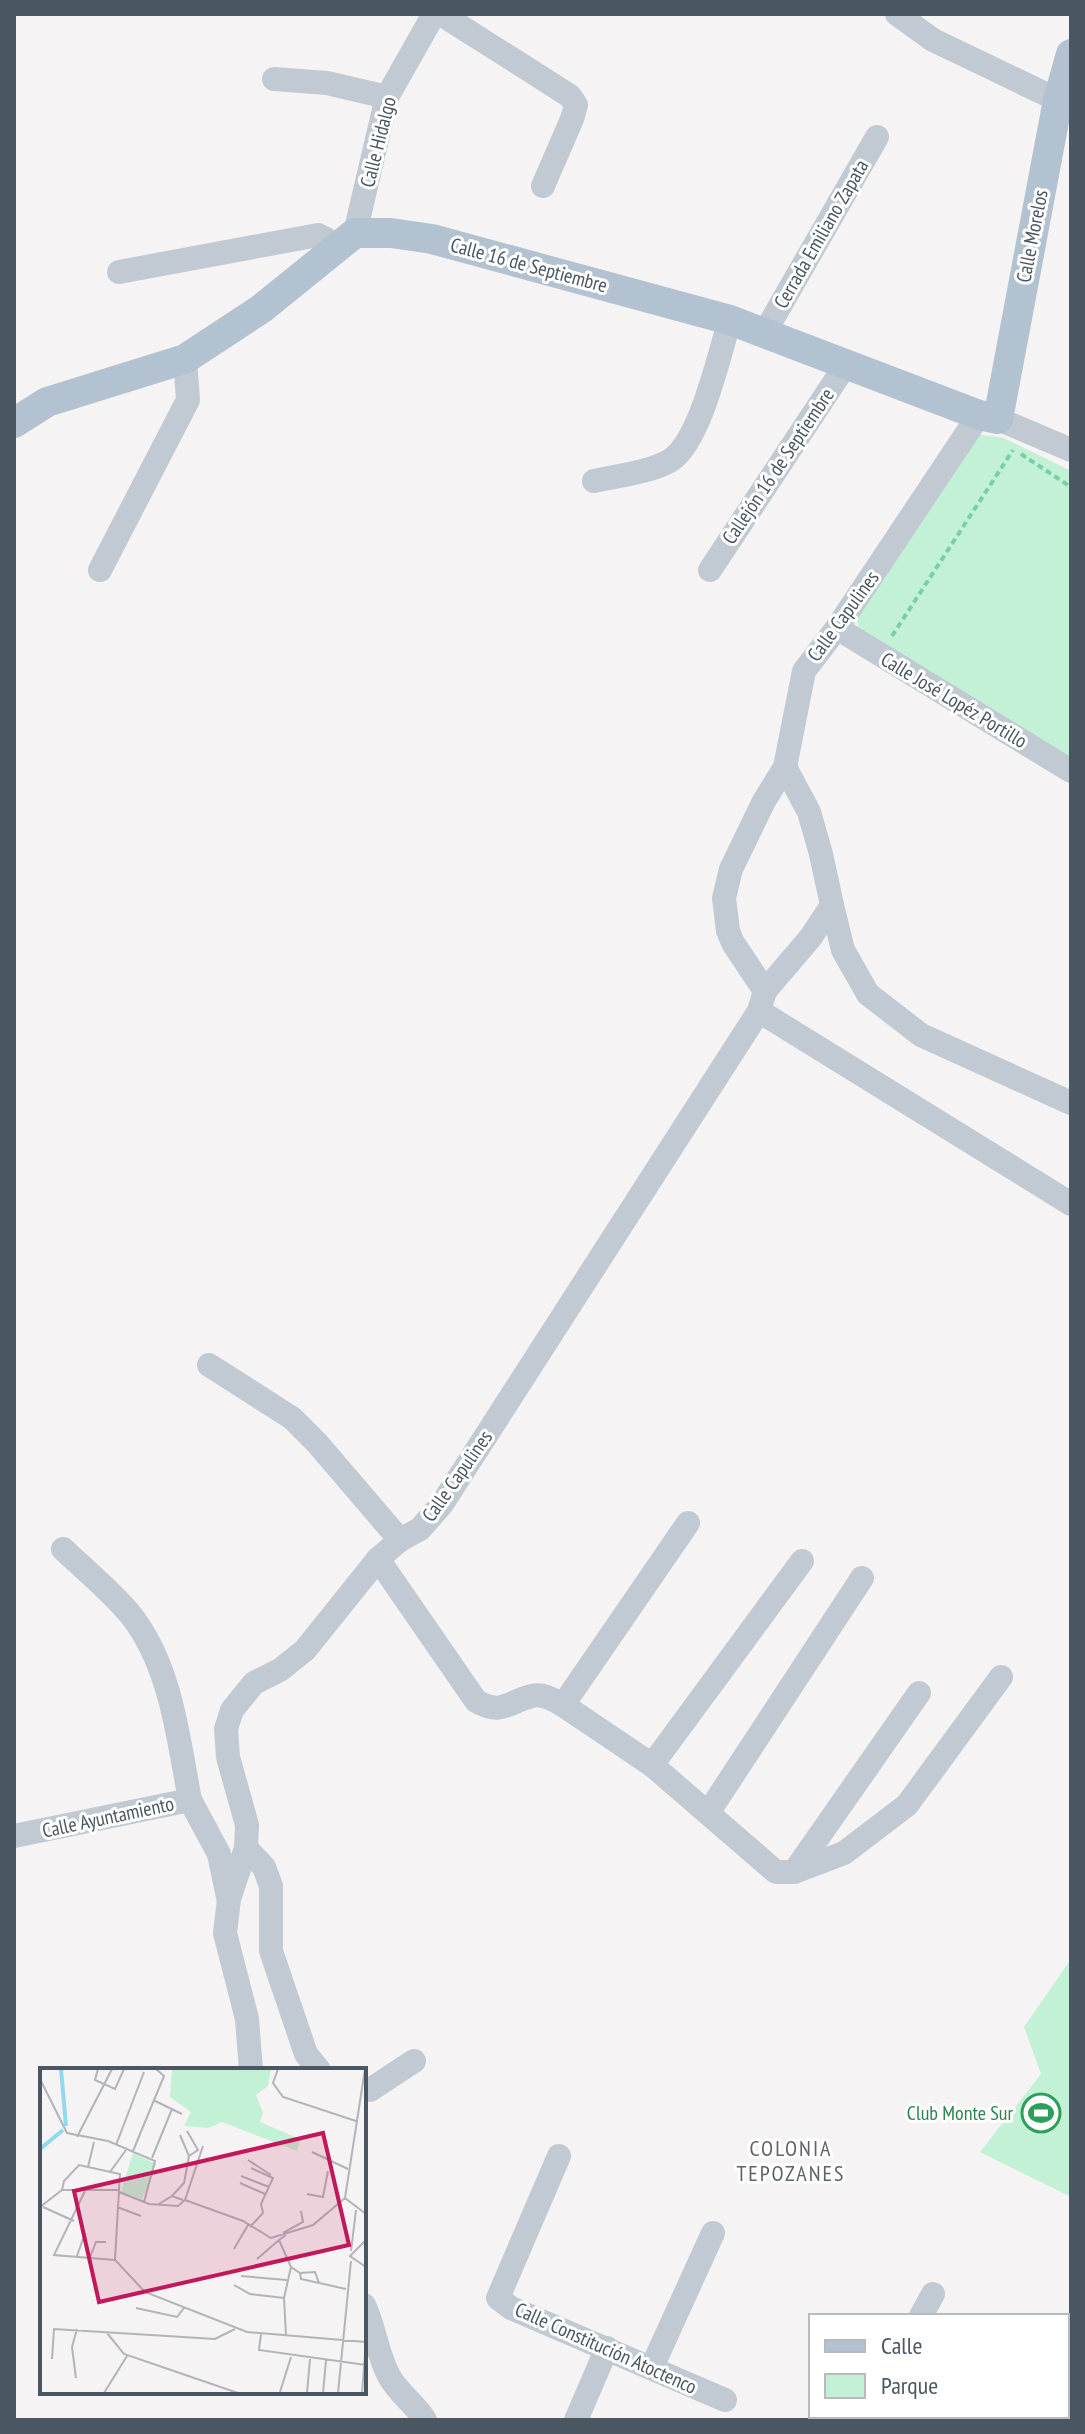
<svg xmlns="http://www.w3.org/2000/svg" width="1085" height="2434" viewBox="0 0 1085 2434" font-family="'PT Sans Narrow',sans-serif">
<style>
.green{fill:#c3f1d5}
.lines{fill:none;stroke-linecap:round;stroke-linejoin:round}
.path{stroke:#7ad0a6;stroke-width:4;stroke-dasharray:6 4;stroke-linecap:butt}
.minor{stroke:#c1cad2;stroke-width:24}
.major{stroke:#b3c2d1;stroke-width:30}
.labels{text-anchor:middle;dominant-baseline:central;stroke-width:6;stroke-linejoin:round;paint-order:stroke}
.street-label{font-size:20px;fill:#4a5661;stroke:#fff}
.leisure-label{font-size:20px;fill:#27864d;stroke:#fff;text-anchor:end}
.neighbourhood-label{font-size:22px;letter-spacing:2px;fill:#5f6368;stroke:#fff}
.inset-river{fill:none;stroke:#90daee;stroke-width:4}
.inset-road{fill:none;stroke:#b1b4b9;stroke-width:2}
.view{fill:#c2185b;fill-opacity:0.15;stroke:#c2185b;stroke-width:4}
.inset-edge{fill:none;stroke:#4a5661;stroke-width:4}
</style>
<rect width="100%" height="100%" fill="#f5f3f3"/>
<g class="green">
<polygon points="976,434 1004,438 1071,471 1071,766 859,627 856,618"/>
<polygon points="1071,1959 1071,2197 980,2152 1041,2074 1024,2027"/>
</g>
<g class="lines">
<g class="path">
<polyline points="1021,454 1071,487"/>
<polyline points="892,636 1013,450"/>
</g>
<g class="minor">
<polyline points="441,14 570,96 576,105 572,119 543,186"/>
<polyline points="897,14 933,40 1058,100"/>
<polyline points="274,79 327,83 387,97"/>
<polyline points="355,233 387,97 434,14"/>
<polyline points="119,272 318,235 326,239 335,251"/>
<polyline points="765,332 877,137"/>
<polyline points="998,419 1071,450"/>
<path d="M 594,481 C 616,476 652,472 671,460 C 701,440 719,354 730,320"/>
<polyline points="100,570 188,400 185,359"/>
<polyline points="710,570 847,363"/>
<polyline points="837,628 1071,771"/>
<polyline points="832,905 843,950 868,994 921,1035 1071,1103"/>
<polyline points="765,991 811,937 832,905 821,854 809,812 785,767"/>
<polyline points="759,1011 1071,1204"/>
<polyline points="209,1365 292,1418 317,1443 400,1540"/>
<path d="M 63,1549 C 85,1570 110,1590 130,1614 C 171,1665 178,1737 190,1800"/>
<path d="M 378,1559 L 476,1701 C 503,1716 507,1702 532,1696 C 543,1693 554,1700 563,1705 L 652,1765 L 776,1872 L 794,1872 L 919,1693"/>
<polyline points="563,1705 688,1523"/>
<polyline points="652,1765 802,1561"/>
<polyline points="708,1813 862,1578"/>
<polyline points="14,1836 190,1800 219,1854 228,1897"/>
<polyline points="246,1848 264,1867 271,1886 271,1951 306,2054 319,2070"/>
<polyline points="794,1872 844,1853 907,1805 1001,1677"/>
<polyline points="251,2070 247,2019 225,1933 229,1899 246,1848 247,1825 228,1757 226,1729 232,1710 254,1683 280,1670 305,1650 378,1559 400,1540 420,1529 442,1504 759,1011 765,991 733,943 728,931 724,898 731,869 764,801 785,767 804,671 837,628 979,415"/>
<polyline points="364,2089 370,2090 414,2061"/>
<polyline points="559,2156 498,2298 511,2308 725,2400"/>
<path d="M 364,2305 C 375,2328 377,2354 389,2376 C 398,2393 415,2404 425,2420"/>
<polyline points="921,2316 933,2294"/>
<polyline points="652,2367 713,2233"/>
<polyline points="576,2420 607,2348"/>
<polyline points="866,2420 868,2416"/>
</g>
<polyline class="major" points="14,423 47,402 185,359 261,309 355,233 391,233 432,239 730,320 979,415 998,419 1058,100 1071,54"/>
</g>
<defs>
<symbol id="stadium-ring" viewBox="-11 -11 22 22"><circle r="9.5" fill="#fff" stroke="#2e9e5b" stroke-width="1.5"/><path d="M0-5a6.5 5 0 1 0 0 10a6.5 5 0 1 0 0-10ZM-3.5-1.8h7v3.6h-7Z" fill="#2e9e5b"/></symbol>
</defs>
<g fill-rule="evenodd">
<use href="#stadium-ring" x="1019" y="2091" width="44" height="44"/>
</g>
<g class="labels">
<g class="street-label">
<text transform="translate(378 142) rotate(-76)">Calle Hidalgo</text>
<text transform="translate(821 234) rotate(-60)">Cerrada Emiliano Zapata</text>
<text transform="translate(1032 236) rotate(-79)">Calle Morelos</text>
<text transform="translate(529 265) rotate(15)">Calle 16 de Septiembre</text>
<text transform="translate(778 466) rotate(-56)">Callejón 16 de Septiembre</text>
<text transform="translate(843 616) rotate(-54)">Calle Capulines</text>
<text transform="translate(954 700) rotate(31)">Calle José Lopéz Portillo</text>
<text transform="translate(457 1476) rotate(-55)">Calle Capulines</text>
<text transform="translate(108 1817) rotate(-12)">Calle Ayuntamiento</text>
<text transform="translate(606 2348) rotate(24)">Calle Constitución Atoctenco</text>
</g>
<g class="leisure-label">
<text x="1013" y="2113">Club Monte Sur</text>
</g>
<g class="neighbourhood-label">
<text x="791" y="2148">COLONIA<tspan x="791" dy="25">TEPOZANES</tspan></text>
</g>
</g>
<g transform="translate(40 2068)">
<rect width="326" height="326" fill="#f5f3f3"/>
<path d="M 132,1 L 231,1 L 228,18 L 216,27 L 223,45 L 220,54 L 260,71 L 257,83 L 182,54 L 168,60 L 144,58 L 151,44 L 130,29 ZM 93,85 L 116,96 L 102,132 L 81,124 Z" fill="#c3f1d5"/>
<path class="inset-river" d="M 21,1 L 26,58M 0,81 L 23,62"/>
<path class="inset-road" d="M 58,1 L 55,12 L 75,21 L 84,1M 238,1 L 233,15 L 243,29 L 316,53M 325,1 L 305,130 L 326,146M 0,11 L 27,65 L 68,73 L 115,93 L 104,134M 113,32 L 142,46M 147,63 L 158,82 L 149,88M 37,69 L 72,1M 76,77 L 104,4M 93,83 L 124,8 L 116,1M 272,84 L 308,101M 112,90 L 132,41M 208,92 L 231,107M 48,99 L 54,74M 70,104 L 86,82M 201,108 L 229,119M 200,115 L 225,126M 22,122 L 24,113 L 39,97 L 80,106 L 79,121M 45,123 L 14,187 L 75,192M 79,124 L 109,136 L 138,138 L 145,132 L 163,78M 267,126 L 283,129 L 288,103M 132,128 L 144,115 L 149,88 L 140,67M 145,132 L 203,153 L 231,170 L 273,157 L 305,130M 119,136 L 132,128 L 143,132M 0,139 L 22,122 L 79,122 L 75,192 L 105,224 L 207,264 L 326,274M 3,139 L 34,153M 77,139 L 101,148M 210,159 L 223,145 L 221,136 L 233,110 L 211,100M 243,165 L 263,154 L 261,143M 246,167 L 239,172 L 251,199 L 260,205 L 275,204 L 279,215 L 306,221M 326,172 L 310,188 L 326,199M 194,181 L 208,157M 311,183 L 316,142M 37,188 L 45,165M 50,189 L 56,174 L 66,174M 217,191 L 239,172M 260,205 L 261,211 L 279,215M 201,208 L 247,212M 194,217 L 210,226 L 244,230M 96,240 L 137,249 L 144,240M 67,265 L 84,286 L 198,325M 221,266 L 219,282 L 326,297M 246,267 L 244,230 L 251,199M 12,291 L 14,261 L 175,271 L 195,261M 36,310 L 32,279 L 37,261M 240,324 L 251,289M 64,325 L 87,288M 267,325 L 270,291M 283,325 L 286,292M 298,325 L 311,193M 322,325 L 326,274"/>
<path class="view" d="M 283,65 L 309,177 L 59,234 L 34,123 Z"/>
<rect width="326" height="326" class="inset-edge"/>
</g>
<rect width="1085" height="2434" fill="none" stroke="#4a5661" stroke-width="32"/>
<rect x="809" y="2314" width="260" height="104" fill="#ffffff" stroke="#b7bbc0" stroke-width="2"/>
<rect x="825" y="2340" width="40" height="12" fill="#b3c2d1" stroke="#b7bbc0" stroke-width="2"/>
<text x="881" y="2354" font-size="24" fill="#4a5661">Calle</text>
<rect x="825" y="2374" width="40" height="24" fill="#c3f1d5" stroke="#b7bbc0" stroke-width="2"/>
<text x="881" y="2394" font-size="24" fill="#4a5661">Parque</text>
</svg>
